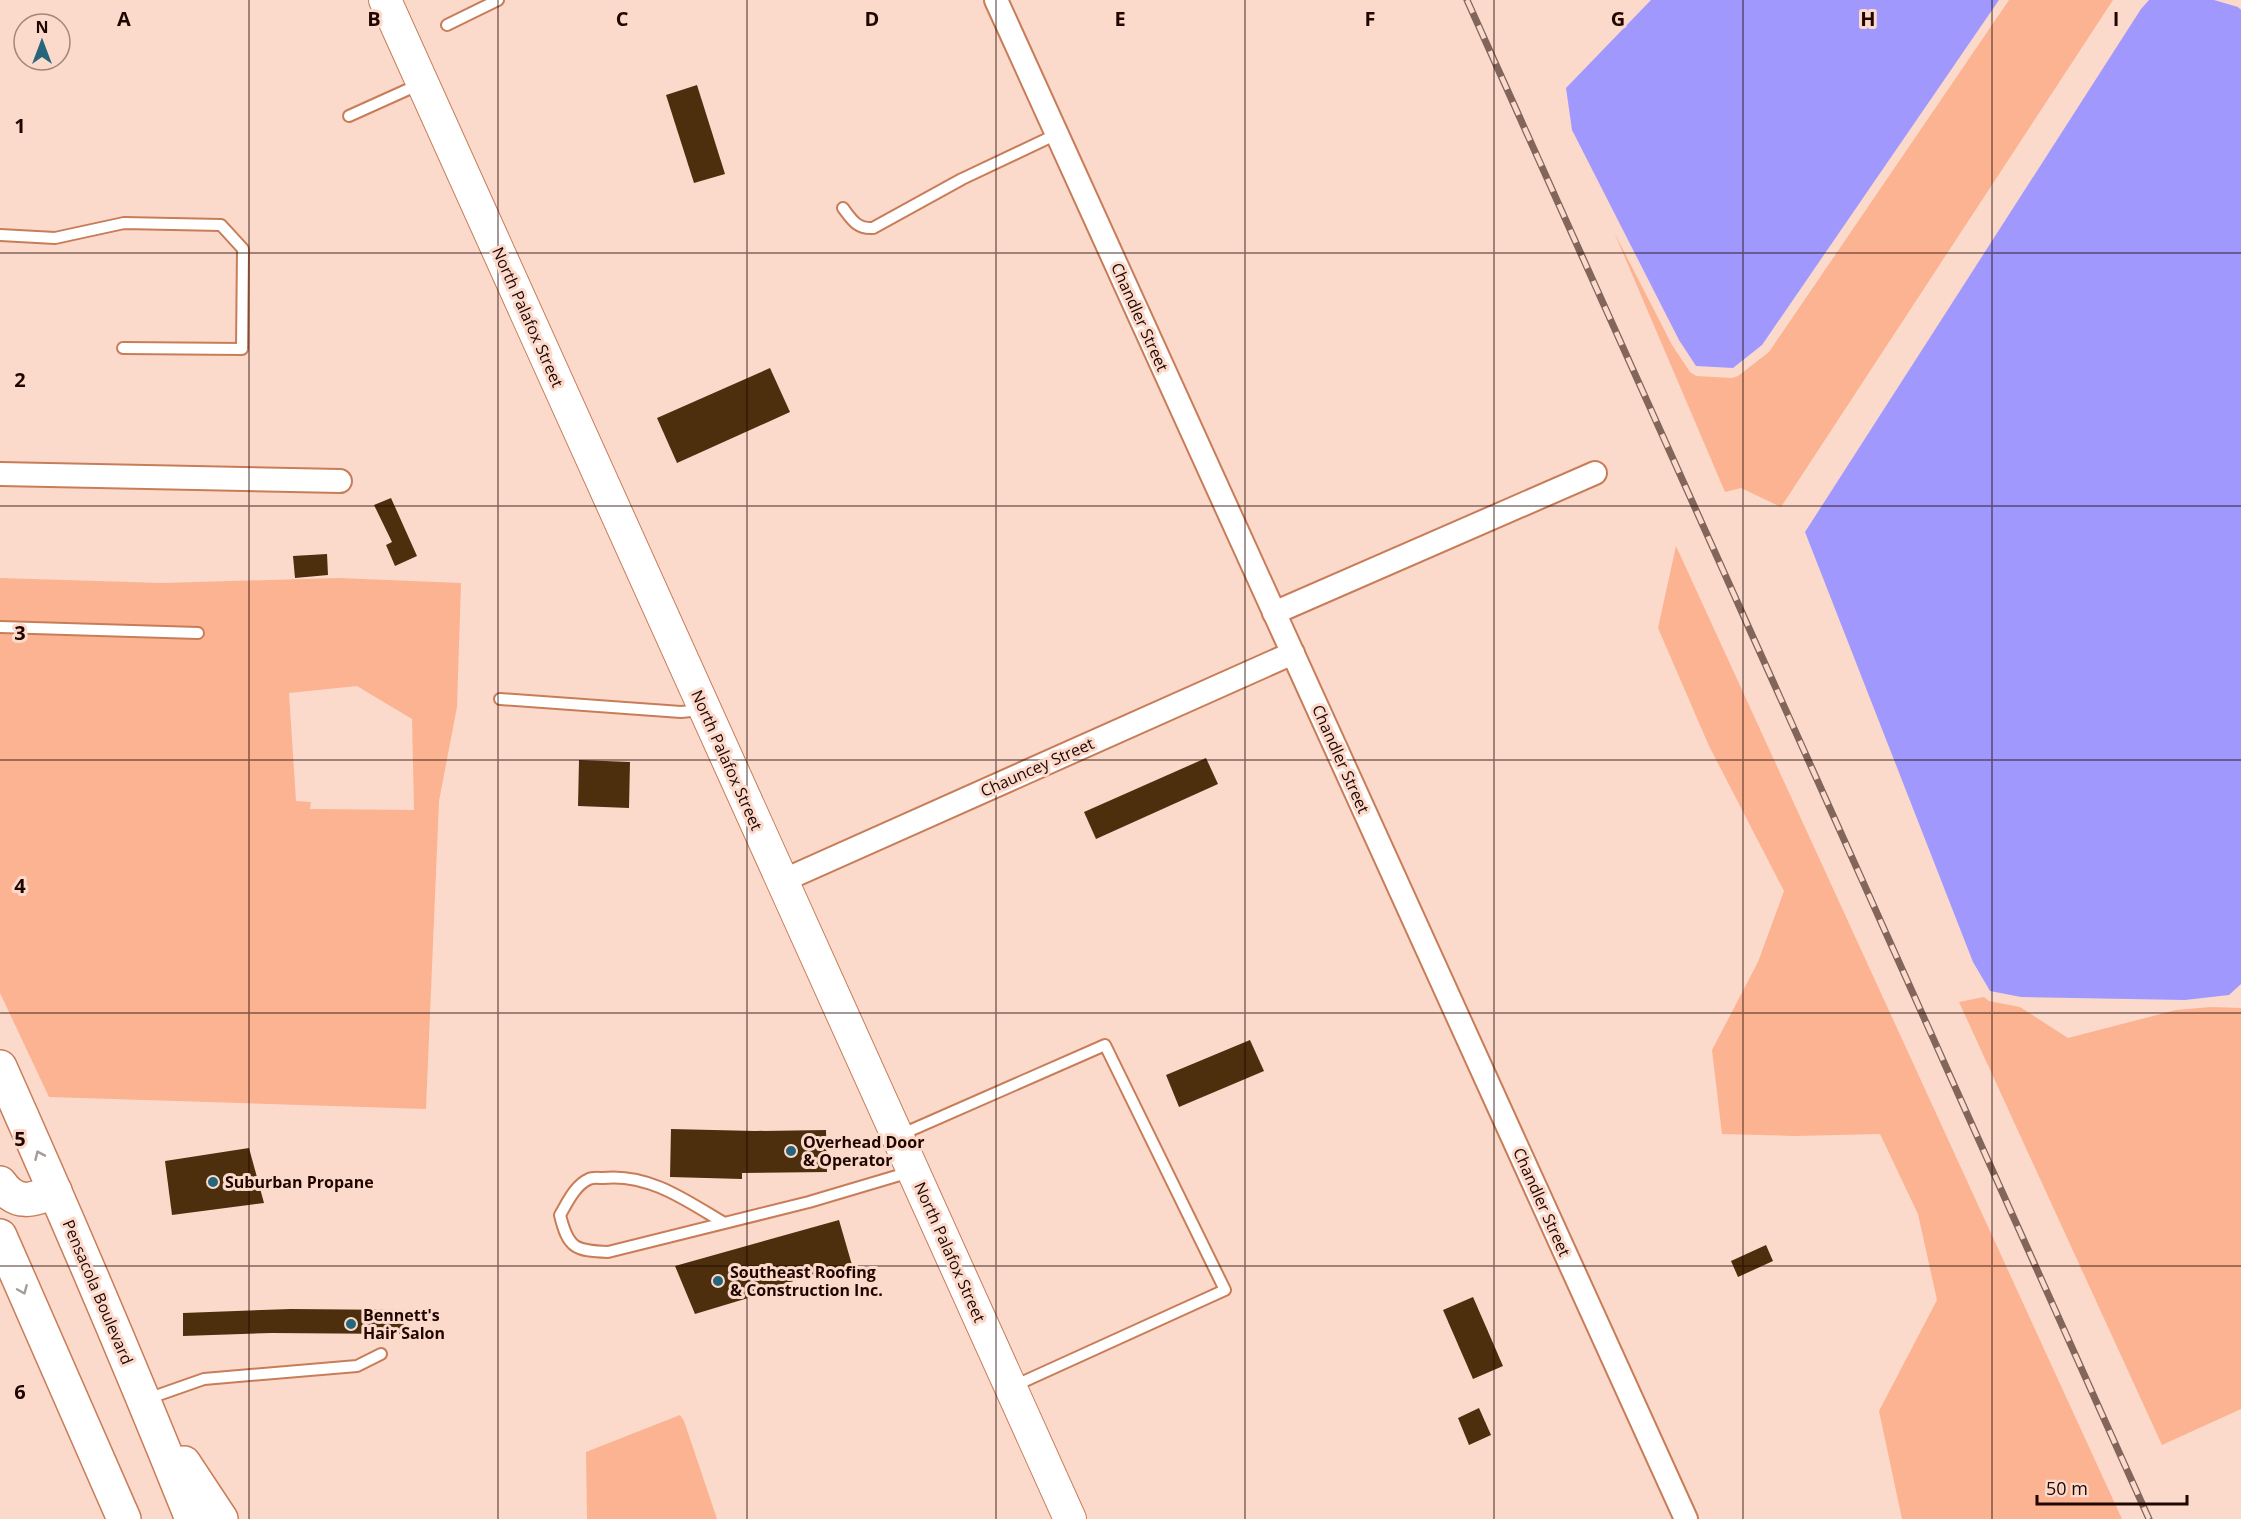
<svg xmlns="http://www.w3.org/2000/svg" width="2241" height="1519" viewBox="0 0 2241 1519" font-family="'Open Sans',sans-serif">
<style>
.green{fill:#fbb391;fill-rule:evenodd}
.water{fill:#a098fd}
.building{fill:#4d2f0d}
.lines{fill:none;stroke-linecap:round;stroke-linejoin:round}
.service-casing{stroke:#c87d59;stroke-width:14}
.minor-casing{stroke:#c87d59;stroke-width:26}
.secondary-casing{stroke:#c87d59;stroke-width:34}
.trunk-casing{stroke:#c87d59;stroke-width:36}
.service{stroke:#fff;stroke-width:10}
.minor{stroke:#fff;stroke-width:22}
.secondary{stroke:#fff;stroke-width:32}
.trunk{stroke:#fff;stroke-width:33}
.rail-casing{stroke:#82655b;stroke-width:7}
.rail{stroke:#fbdacb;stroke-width:4.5;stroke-dasharray:14;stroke-linecap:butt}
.oneway{stroke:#a69b99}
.grid{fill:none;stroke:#210600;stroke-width:1.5;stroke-opacity:0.55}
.poi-dot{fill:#27657b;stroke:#fbdacb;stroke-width:2}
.labels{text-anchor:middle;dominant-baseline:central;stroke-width:6;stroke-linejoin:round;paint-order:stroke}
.street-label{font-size:16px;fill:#210600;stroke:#fbdacb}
.poi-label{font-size:16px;font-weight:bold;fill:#210600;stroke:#fbdacb;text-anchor:start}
.grid-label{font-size:20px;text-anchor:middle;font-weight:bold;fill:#210600;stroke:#fbdacb;stroke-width:6;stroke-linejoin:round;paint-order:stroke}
</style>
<rect width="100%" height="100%" fill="#fbdacb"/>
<g class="green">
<polygon points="2009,0 2113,0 1781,507 1741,488 1725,492 1614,232 1672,345 1690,372 1696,376 1732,378 1738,376 1769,352"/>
<polygon points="1676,546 2122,1519 1902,1519 1879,1411 1937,1300 1918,1214 1880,1134 1794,1136 1722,1134 1712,1050 1758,962 1784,891 1709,746 1658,628"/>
<path d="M 0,578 L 162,583 L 338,578 L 461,583 L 457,707 L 439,801 L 426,1109 L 49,1097 L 0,993 ZM 357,686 L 412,719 L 414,810 L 310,809 L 311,802 L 296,801 L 289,693 Z"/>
<polygon points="1984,997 1989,1001 2020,1007 2068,1038 2176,1010 2211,1007 2241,1008 2241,1409 2162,1445 1959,1002"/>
<polygon points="680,1415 684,1421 717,1519 587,1519 586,1452"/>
</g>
<g class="water">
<polygon points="1651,0 1999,0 1762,345 1733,368 1696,366 1679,340 1572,130 1566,88"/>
<polygon points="2149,0 2214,0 2238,7 2241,10 2241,984 2229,995 2185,1000 2021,997 1990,991 1973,962 1805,532 2141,9"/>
</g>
<g class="building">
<polygon points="697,85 725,174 694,183 666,95"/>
<polygon points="770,368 790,412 677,463 657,418"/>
<polygon points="391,498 417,556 395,566 386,545 392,542 374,505"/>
<polygon points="327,554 328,575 295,578 293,556"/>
<polygon points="1206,758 1218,784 1096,839 1084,812"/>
<polygon points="579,760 630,762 629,808 578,806"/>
<polygon points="1250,1040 1264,1071 1179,1107 1166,1075"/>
<polygon points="671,1129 755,1131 826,1130 827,1172 742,1173 742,1179 670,1177"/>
<polygon points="249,1148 264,1203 172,1215 165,1161"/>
<polygon points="839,1220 852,1265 757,1291 758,1295 695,1314 675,1266"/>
<polygon points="1766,1245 1773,1261 1738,1277 1731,1261"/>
<polygon points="1473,1297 1503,1366 1473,1379 1443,1310"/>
<polygon points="291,1309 404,1310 404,1334 271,1333 183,1336 183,1313"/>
<polygon points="1479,1408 1491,1435 1469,1445 1458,1418"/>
</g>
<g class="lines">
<defs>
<g id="service">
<polyline points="447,25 498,0"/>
<polyline points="349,116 420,84"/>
<path d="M 843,208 C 852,220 857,229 873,228 L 962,179 L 1057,134"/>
<polyline points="0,235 55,238 124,223 221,225 243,249 242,349 123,348"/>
<polyline points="0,627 198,633"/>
<polyline points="500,699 681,712 701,710"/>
<polyline points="900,1135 1105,1045 1225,1290 1014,1386"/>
<path d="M 724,1223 C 687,1201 649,1173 603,1178 C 599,1178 593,1177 589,1179 C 575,1185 567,1203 560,1215 C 568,1248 575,1251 608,1252 L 809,1202 L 910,1172"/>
<polyline points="147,1399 204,1379 357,1366 381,1354"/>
</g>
<g id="minor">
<polyline points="996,0 1686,1519"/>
<polyline points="0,474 340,481"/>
<polyline points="1274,613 1595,473"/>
<polyline points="782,881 1293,653"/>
</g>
<polyline id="secondary" points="385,0 1070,1519"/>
<g id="trunk">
<path d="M 0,1067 C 67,1217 131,1367 192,1519"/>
<path d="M 0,1183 C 17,1207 33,1200 55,1191"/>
<polyline points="0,1236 124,1519"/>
<polyline points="184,1463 221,1519"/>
</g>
</defs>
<use href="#service" class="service-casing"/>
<use href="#minor" class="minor-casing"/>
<use href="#secondary" class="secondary-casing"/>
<use href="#trunk" class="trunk-casing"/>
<use href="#service" class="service"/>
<use href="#minor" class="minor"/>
<use href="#secondary" class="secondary"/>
<use href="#trunk" class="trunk"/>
<defs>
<polyline id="rail" points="1467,0 2149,1519"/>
</defs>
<use href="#rail" class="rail-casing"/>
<use href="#rail" class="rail"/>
</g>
<defs><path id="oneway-chevron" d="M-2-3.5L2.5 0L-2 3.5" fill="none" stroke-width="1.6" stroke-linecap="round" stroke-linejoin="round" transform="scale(1.5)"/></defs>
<g class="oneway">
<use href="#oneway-chevron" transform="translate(39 1155) rotate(-114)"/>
<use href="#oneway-chevron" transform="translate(23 1290) rotate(67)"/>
</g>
<path class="grid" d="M 249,0 L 249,1519M 498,0 L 498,1519M 747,0 L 747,1519M 996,0 L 996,1519M 1245,0 L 1245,1519M 1494,0 L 1494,1519M 1743,0 L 1743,1519M 1992,0 L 1992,1519M 0,253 L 2241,253M 0,506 L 2241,506M 0,760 L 2241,760M 0,1013 L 2241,1013M 0,1266 L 2241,1266"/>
<g class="poi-dot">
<circle cx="791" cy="1151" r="6"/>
<circle cx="213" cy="1182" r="6"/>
<circle cx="718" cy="1281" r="6"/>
<circle cx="351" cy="1324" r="6"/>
</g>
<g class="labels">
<g class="street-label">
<text transform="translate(528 317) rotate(66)">North Palafox Street</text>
<text transform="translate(1140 317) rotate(66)">Chandler Street</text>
<text transform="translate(1341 759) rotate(66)">Chandler Street</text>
<text transform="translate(727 760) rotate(66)">North Palafox Street</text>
<text transform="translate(1037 767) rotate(-24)">Chauncey Street</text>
<text transform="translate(1542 1202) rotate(66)">Chandler Street</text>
<text transform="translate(950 1252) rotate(66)">North Palafox Street</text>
<text transform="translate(98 1292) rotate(67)">Pensacola Boulevard</text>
</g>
<g class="poi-label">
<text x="803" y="1142">Overhead Door<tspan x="803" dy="18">&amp; Operator</tspan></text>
<text x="225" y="1182">Suburban Propane</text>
<text x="730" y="1272">Southeast Roofing<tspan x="730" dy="18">&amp; Construction Inc.</tspan></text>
<text x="363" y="1315">Bennett's<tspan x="363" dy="18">Hair Salon</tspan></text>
</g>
</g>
<g class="grid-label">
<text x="124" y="26">A</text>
<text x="374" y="26">B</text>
<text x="622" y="26">C</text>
<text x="872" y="26">D</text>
<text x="1120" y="26">E</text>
<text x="1370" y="26">F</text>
<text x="1618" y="26">G</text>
<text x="1868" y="26">H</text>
<text x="2116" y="26">I</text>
<text x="20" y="133">1</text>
<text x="20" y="387">2</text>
<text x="20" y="640">3</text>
<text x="20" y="893">4</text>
<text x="20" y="1146">5</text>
<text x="20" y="1399">6</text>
</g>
<g transform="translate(42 42)"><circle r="28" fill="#fbdacb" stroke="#a4857a" stroke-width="1.5"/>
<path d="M0-4.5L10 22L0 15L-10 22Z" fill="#27657b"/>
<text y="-9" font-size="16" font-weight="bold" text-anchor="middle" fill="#210600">N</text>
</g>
<path d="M2037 1495v9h150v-9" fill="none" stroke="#210600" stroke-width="3"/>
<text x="2046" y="1495" font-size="18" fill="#210600" stroke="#fbdacb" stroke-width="4.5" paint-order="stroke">50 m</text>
</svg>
